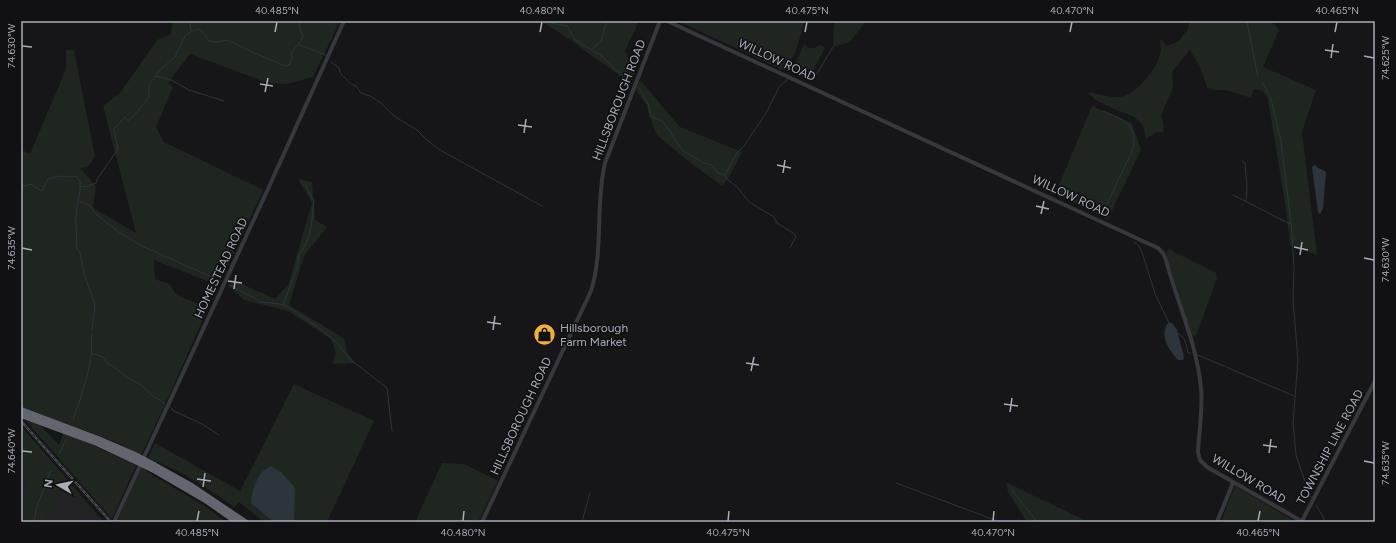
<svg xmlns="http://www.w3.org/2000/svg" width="1396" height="543" viewBox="0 0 1396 543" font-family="Figtree,sans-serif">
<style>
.built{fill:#222225}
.green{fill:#1e261f}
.water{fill:#2c353c}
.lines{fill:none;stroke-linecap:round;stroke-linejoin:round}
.stream{stroke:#2c353c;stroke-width:1}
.minor{stroke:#37383d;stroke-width:4}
.highway{stroke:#63666e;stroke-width:6}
.rail-casing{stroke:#4a4c52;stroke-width:2.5}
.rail{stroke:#111113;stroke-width:1;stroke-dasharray:3;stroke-linecap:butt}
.highway-bridge{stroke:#63666e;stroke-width:6}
.ticks{fill:none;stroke:#a8adb8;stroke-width:1.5}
.labels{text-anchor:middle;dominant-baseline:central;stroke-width:3.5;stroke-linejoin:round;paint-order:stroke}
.street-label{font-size:12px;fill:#a8adb8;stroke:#111113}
.poi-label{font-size:12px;fill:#a8adb8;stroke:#111113;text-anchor:start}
.neatline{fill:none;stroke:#a8adb8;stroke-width:1.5}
.ticks-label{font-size:10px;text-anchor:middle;fill:#a8adb8}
</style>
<rect width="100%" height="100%" fill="#161618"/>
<polygon class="built" points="21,457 62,477 102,522 21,522"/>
<g class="green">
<polygon points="173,21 340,21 313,77 287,84 268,83 190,54 168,83 173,87 156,127 164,142 263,190 218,287 212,283 154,260 155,279 169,284 177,295 208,308 168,398 165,402 164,407 141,455 118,443 81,429 79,439 136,465 112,519 26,421 39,424 59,445 66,424 21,408 21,150 30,154 66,69 66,50 74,50 95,156 88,167 80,168 96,186 93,208 136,233 103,106 120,93 157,40 170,35"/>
<polygon points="541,21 639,21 625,51 635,72 630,83 569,39"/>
<polygon points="678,21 803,21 804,23 796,50 787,69 783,70"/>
<path d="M 835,21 L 866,21 L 850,42 L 833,47 C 834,39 832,28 835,21 Z"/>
<path d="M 1189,21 L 1271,21 L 1279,30 L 1263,67 L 1316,90 L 1302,132 L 1317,255 L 1290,245 L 1286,209 L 1268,100 L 1263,91 L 1254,89 L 1251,98 L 1226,90 L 1213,90 L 1207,87 L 1200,67 L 1190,50 L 1172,72 L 1173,88 L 1161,115 L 1164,125 L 1163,132 L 1156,132 L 1146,139 L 1143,125 L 1133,116 L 1121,112 L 1095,100 L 1088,92 C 1097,93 1110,98 1119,97 C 1136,96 1159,67 1161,50 C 1161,47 1160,42 1159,38 L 1167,46 L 1179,41 L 1189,27 Z"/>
<path d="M 804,44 C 809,50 813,49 820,45 L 825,48 L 808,80 L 793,73 L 792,71 Z"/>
<polygon points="640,80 680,127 742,152 729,177 722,186 687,160 657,135 649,116 647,106 636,90"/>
<polygon points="1092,106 1132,123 1141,150 1108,219 1055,194"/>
<polygon points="298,179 312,182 315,220 327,227 304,256 289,305 345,339 347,352 355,363 332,364 336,353 331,339 288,311 244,300 229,286 233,280 275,299 288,285 312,203"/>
<polygon points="1171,249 1172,251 1216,273 1217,278 1196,336 1191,335 1166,253 1168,250"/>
<path d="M 294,384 L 374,421 L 327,522 L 264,522 L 239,502 L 234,507 C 208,488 178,469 148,458 L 155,443 L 240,491 Z"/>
<path d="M 21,426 L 104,522 L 100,522 L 68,487 C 55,495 47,508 43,522 L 21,522 L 21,503 L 30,477 L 28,471 L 21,468 Z"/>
<polygon points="442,463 464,464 498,481 478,522 415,522"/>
<polygon points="141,467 146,469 147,472 200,503 227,522 117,522"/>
<polygon points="1006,482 1088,522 1027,522 1008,492"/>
<polygon points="1235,486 1296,522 1221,522"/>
</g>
<g class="water">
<polygon points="1315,165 1318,168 1325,171 1326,173 1323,208 1320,214 1318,212 1312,167"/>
<path d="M 1168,323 L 1172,323 L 1177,330 L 1184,357 L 1183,360 L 1178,360 C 1169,351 1159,335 1168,323 Z"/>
<path d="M 270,466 L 281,472 L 295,488 L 294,522 L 274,522 L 251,503 C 251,494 256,479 262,472 C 264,470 268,468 270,466 Z"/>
</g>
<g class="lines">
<g class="stream">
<polyline points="552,21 552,23 567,26 575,40 602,56 613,68 630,81"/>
<polyline points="1247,21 1258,78"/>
<polyline points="191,30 190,26 192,21"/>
<polyline points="300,45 325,55"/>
<polyline points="592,49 601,41 605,26 609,21"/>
<polyline points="331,62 339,68 340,73 351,84 356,86 361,93 370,96 381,103 394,116 417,130 427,140 440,150 542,206"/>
<polyline points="156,76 171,80 189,90 224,101"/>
<polyline points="811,81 818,72 833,47"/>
<polyline points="1262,82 1271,99 1281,141 1291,223 1294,268 1293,300 1298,360 1293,423 1296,455 1305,482 1305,486 1310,487 1308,493 1312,498"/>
<path d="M 639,87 C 641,93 646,98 648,104 C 650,108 649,114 652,117 C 655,119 660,119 664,123 L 683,151 L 704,163 L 711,165 L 718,173 L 725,175 L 726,178 L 738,188 L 749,202 L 774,217 L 777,223 L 793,233 L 796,236 L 790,248"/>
<polyline points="1242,161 1245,163 1247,187 1246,201"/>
<polyline points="21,168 22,173 21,176"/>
<polyline points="725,175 736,154 744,146 766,113 779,87 788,79"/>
<path d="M 21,183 L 25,186 L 30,184 L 42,191 L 48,179 L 58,176 L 68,177 L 75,176 L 80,181 C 81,193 77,204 76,215 C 75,226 78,236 76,247 L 80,253 L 85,277 L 95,304 L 92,331"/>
<path d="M 80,187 L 89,186 L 96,183 L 98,178 L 118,149 L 114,129 L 125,117 L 128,121 L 138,111 L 149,97 L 149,85 L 159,71 L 175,57 L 185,36 L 192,31 L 198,29 L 203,32 L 209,41 L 215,42 L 228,40 L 248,50 L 285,66 L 290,64 L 292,58 L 291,53 C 295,47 300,44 303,37 L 299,25 L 300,21"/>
<polyline points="1233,195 1290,224"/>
<polyline points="80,202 90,206 97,215 120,233 144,247 221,281"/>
<path d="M 1103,212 L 1133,149 C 1138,124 1122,119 1103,111"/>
<polyline points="1293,241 1296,237"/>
<polyline points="1134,242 1139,246 1142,253 1156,296 1169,323"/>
<polyline points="229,285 249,295 261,302 280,304 288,307 319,328 336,342 351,360 387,388 392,431"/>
<polyline points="283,305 297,268 299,255 306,244 311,228 314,201 305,184"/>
<path d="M 1177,333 C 1186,337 1186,344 1188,353 L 1191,353"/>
<polyline points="91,353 103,357 108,364 113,366 125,376 141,385 154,397 160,400 165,404"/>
<polyline points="1198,355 1294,396"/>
<polyline points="170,407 174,411 202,424 219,435"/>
<path d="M 73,420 C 80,399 88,378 91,356 C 92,349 91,342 92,334"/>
<polyline points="21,437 23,438"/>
<polyline points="59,454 66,440"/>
<polyline points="896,483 1000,522"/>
<polyline points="1011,489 1037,522"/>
<polyline points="1316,505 1326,522"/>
<polyline points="34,522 37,506 51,470"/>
<polyline points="582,522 590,493"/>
</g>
<g class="minor">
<path d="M 667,21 L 1158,248 L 1163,253 L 1166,260 C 1177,302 1197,344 1201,388 C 1203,409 1199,431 1198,452 L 1200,460 L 1207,467 L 1303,522"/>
<polyline points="1302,521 1375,381"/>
<polyline points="114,522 268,189 344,21"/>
<path d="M 482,522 L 591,291 C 604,249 595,205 605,163 L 660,21"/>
<polyline points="1217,522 1233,483"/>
</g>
<g class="highway">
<polyline points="21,410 98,439 133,454"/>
<polyline points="21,415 97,443 131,459"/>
<polyline points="154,465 190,485 245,522"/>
<polyline points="152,469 207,501 237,522"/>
</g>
<defs>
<polyline id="rail" points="21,421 111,522"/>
</defs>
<use href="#rail" class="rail-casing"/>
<use href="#rail" class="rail"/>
<g class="highway-bridge">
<polyline points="133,454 154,465"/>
<polyline points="131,459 152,469"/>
</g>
</g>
<path class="ticks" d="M 275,32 L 277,22M 540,32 L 542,22M 805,32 L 807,22M 1070,32 L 1072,22M 1335,32 L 1337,22M 22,46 L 32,47M 1325,50 L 1339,52M 1364,56 L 1374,58M 1331,58 L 1333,44M 260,84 L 273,86M 265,92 L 268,78M 518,125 L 532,127M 524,133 L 526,119M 777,165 L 791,168M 783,173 L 785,160M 1036,206 L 1049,209M 1041,214 L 1044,201M 1294,247 L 1308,250M 22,248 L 32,250M 1300,255 L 1302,242M 1364,258 L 1374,260M 228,281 L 242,283M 234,289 L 236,275M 487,322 L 501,324M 493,330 L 495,316M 746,363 L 759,365M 751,371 L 754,357M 1004,404 L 1018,406M 1010,412 L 1012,398M 1263,445 L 1277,447M 22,451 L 32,452M 1269,453 L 1271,439M 1364,461 L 1374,463M 197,479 L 211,481M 203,487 L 205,473M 197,521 L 199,511M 463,521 L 464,511M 728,521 L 729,511M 993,521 L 994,511M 1258,521 L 1260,511"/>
<defs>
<symbol id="shop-disc" viewBox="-11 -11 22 22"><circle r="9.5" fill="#f2b134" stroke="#111113"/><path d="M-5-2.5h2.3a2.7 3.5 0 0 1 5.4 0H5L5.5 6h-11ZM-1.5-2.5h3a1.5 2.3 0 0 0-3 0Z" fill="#111"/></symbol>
</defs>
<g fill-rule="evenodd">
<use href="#shop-disc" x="532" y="322" width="25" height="25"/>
</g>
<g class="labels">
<g class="street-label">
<text transform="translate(777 60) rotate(25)">WILLOW ROAD</text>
<text transform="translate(619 100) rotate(-69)">HILLSBOROUGH ROAD</text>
<text transform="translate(1071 196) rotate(25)">WILLOW ROAD</text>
<text transform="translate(221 268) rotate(-65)">HOMESTEAD ROAD</text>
<text transform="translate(521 416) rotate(-65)">HILLSBOROUGH ROAD</text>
<text transform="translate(1330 447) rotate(-62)">TOWNSHIP LINE ROAD</text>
<text transform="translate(1249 479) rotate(31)">WILLOW ROAD</text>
</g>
<g class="poi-label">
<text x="560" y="328">Hillsborough<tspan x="560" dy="14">Farm Market</tspan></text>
</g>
</g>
<rect width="1396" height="543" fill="none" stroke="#111113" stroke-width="44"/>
<g transform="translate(58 485) rotate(279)" stroke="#111113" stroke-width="3" paint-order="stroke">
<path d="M0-3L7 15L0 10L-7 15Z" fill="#a8adb8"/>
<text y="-6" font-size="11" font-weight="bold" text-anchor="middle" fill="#a8adb8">N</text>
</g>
<rect x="22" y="22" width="1352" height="499" class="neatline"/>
<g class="ticks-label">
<text x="277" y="14">40.485°N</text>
<text x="542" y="14">40.480°N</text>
<text x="807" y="14">40.475°N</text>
<text x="1072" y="14">40.470°N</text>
<text x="1337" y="14">40.465°N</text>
<text transform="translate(11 46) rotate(-90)" y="4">74.630°W</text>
<text transform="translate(1385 58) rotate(-90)" y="4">74.625°W</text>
<text transform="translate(11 248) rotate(-90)" y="4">74.635°W</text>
<text transform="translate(1385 260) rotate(-90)" y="4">74.630°W</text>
<text transform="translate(11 451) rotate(-90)" y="4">74.640°W</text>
<text transform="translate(1385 463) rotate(-90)" y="4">74.635°W</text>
<text x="197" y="536">40.485°N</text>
<text x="463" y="536">40.480°N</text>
<text x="728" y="536">40.475°N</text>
<text x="993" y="536">40.470°N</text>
<text x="1258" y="536">40.465°N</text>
</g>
</svg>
